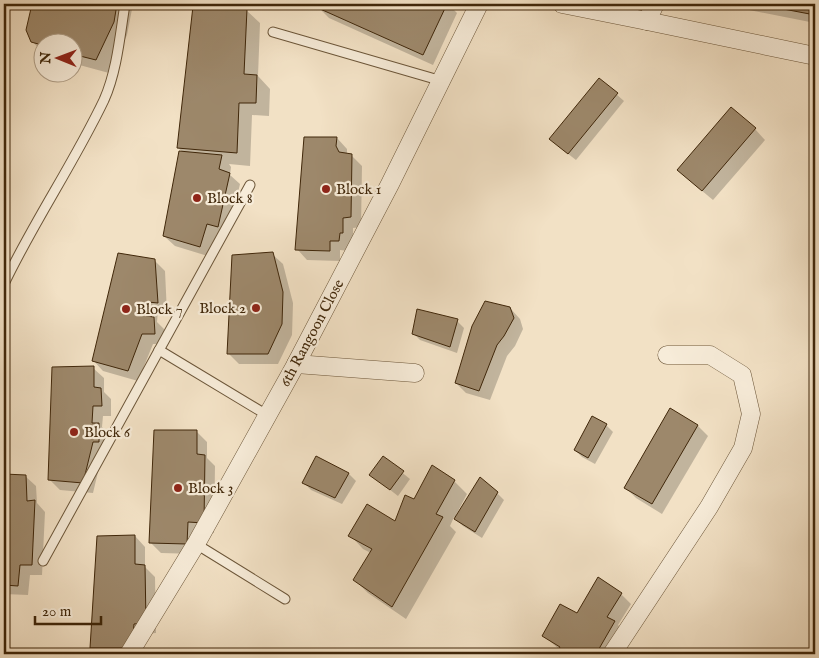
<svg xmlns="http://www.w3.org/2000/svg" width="819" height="658" viewBox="0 0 819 658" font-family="'IM FELL English',serif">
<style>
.shadow{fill:#0003}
.building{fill:#9d886b;stroke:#40270a}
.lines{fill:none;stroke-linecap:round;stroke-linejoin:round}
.service-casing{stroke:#6c5639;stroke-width:11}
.minor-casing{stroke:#6c5639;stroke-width:19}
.service{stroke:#f7ecd9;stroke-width:9}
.minor{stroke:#f7ecd9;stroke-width:18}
.poi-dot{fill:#8f2418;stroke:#f7ecd9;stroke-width:2}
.labels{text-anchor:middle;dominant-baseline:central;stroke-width:4.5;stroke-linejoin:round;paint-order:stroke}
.poi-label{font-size:15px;fill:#40270a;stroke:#f7ecd9;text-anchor:start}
.street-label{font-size:15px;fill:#40270a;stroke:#f7ecd9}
</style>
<rect width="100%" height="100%" fill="#f2e1c5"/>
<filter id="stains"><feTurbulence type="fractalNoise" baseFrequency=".004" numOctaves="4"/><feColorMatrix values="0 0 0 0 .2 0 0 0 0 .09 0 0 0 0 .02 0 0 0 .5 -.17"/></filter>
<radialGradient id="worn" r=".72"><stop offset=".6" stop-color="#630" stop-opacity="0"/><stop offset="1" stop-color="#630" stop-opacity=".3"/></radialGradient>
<g class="shadow">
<polygon points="33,4 133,4 127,35 109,73 72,63 72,42 42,42 42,52 32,41 30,13"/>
<polygon points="321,4 448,4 457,13 433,65 329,18 319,8"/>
<polygon points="719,4 815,4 815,23"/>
<polygon points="246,10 260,23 258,76 270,89 269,116 252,115 250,166 229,164 231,167 230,175 240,184 228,236 217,234 211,257 175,246 164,236 184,153 178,148"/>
<polygon points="599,79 624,101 576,160 558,146"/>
<polygon points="755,129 765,140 713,200 689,180"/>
<polygon points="337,138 347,149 347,155 351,155 362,166 361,227 353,228 353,243 349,251 340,250 340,261 307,260 297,249"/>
<polygon points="272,254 283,264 293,303 292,335 278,364 239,364 229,354"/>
<polygon points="154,260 165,271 167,313 158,311 157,322 164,329 165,344 153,344 138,381 103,371 93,360"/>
<polygon points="510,308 520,319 523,329 515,346 507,356 490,400 466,393 456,383"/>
<polygon points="457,321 464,328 457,353 420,340 413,333"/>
<polygon points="93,368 104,378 104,392 111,399 111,416 103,416 102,427 109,434 109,452 103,451 93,493 60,490 49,479"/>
<polygon points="671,410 698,426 708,436 662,514 636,498 625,487"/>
<polygon points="606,425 613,432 595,464 582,457 575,450"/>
<polygon points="196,431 207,442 207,458 215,466 214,533 198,532 197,554 161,553 150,542"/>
<polygon points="316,458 349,474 356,481 342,504 311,490 304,483"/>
<polygon points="384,458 410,479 398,496 371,475"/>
<polygon points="4,476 25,476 36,486 37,503 45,512 42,575 30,575 28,595 4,594"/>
<polygon points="454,481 467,494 456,515 458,516 497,493 504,500 482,538 463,526 454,517 450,526 456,532 406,619 368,593 355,580 371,553 363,549 350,535 395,522 414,501"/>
<polygon points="135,536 145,547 145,567 155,577 156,633 144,634 142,654 97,654 91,648"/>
<polygon points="621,594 631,604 618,625 624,632 612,654 558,654 560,650 544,636 577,615"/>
</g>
<g class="building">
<polygon points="32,4 117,4 114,22 96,60 72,54 72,42 42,42 42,45 31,42 26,30"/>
<polygon points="319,4 447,4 423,55 318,8"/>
<polygon points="757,4 815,4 815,15"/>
<polygon points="193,6 247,9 244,74 257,75 256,103 239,103 237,153 177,148"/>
<polygon points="599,78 618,93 568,154 549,139"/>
<polygon points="731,107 756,128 702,191 677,170"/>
<polygon points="304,137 337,137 336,146 339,152 352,154 351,217 343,218 343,233 340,233 339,241 330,241 330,251 295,250"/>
<polygon points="179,151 222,155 219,169 230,173 218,227 207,224 200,247 163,236"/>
<polygon points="815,198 815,209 810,205"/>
<polygon points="273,252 283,292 282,324 268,354 227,354 232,255"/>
<polygon points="118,253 155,259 158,303 148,302 146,316 154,317 155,334 142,334 128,371 92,361"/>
<polygon points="485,301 510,307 514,318 504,336 497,345 479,391 455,383 472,326"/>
<polygon points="417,309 458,319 450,347 412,334"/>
<polygon points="94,366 94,387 101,388 102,406 93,406 92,423 99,423 99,442 93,442 83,483 48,480 52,367"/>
<polygon points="670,408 698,425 652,504 624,488"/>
<polygon points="592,416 607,424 588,458 574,450"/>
<polygon points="154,430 197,430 197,454 205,455 204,523 188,522 187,544 149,543"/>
<polygon points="316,456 349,473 335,498 302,483"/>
<polygon points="383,456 404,471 390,490 369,475"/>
<polygon points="432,465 455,480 436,514 443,517 392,607 353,580 372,549 348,536 367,504 395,521 405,495 414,499"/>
<polygon points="4,474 26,475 27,501 35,500 32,565 20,565 18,586 4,585"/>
<polygon points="480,477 498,492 475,532 454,519"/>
<polygon points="135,535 135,564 145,565 146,623 134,624 132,648 90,648 97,536"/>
<polygon points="598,577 622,593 607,617 615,621 596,654 556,654 560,647 542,636 560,604 577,613"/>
</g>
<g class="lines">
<defs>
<g id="service">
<polyline points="273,32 442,81"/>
<path d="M 4,284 C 34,221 74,163 104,100 C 117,71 120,35 125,4"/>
<polyline points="159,350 267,415"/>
<polyline points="196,544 285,599"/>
<polyline points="43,561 250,185"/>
</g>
<g id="minor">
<polyline points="562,4 647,21 655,4"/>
<polyline points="647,21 815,56"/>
<polyline points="296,364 415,373"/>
<polyline points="129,654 196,544 296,364 390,184 479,4"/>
<polyline points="612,654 709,507 743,448 751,414 742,375 710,355 667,355"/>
</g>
</defs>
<use href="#service" class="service-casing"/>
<use href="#minor" class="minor-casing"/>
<use href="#service" class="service"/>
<use href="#minor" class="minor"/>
</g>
<g class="poi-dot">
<circle cx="326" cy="189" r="5"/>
<circle cx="197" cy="198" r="5"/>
<circle cx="256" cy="308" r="5"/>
<circle cx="126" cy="309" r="5"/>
<circle cx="74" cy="432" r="5"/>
<circle cx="178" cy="488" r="5"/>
</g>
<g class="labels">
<g class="poi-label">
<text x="336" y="189">Block 1</text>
<text x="207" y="198">Block 8</text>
<text x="246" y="308" text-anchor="end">Block 2</text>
<text x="136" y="309">Block 7</text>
<text x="84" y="432">Block 6</text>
<text x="188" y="488">Block 3</text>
</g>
<g class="street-label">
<text transform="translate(312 333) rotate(-62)">6th Rangoon Close</text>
</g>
</g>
<rect width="819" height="658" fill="none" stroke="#f2e1c5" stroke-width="20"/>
<rect x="5" y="5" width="809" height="648" fill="none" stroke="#40270a" stroke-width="2.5"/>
<rect x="10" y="10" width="799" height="638" fill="none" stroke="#40270a"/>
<g transform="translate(58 58) rotate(271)"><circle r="24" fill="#f7ecd9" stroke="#ae9d86"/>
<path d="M0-4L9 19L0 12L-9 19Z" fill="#8f2418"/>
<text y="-8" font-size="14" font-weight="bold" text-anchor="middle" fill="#40270a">N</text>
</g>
<path d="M35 616v8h66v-8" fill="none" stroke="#40270a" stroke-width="2.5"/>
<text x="42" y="616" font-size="15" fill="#40270a" stroke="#f7ecd9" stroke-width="4" paint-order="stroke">20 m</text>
<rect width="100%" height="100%" filter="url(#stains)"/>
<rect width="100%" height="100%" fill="url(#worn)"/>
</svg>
